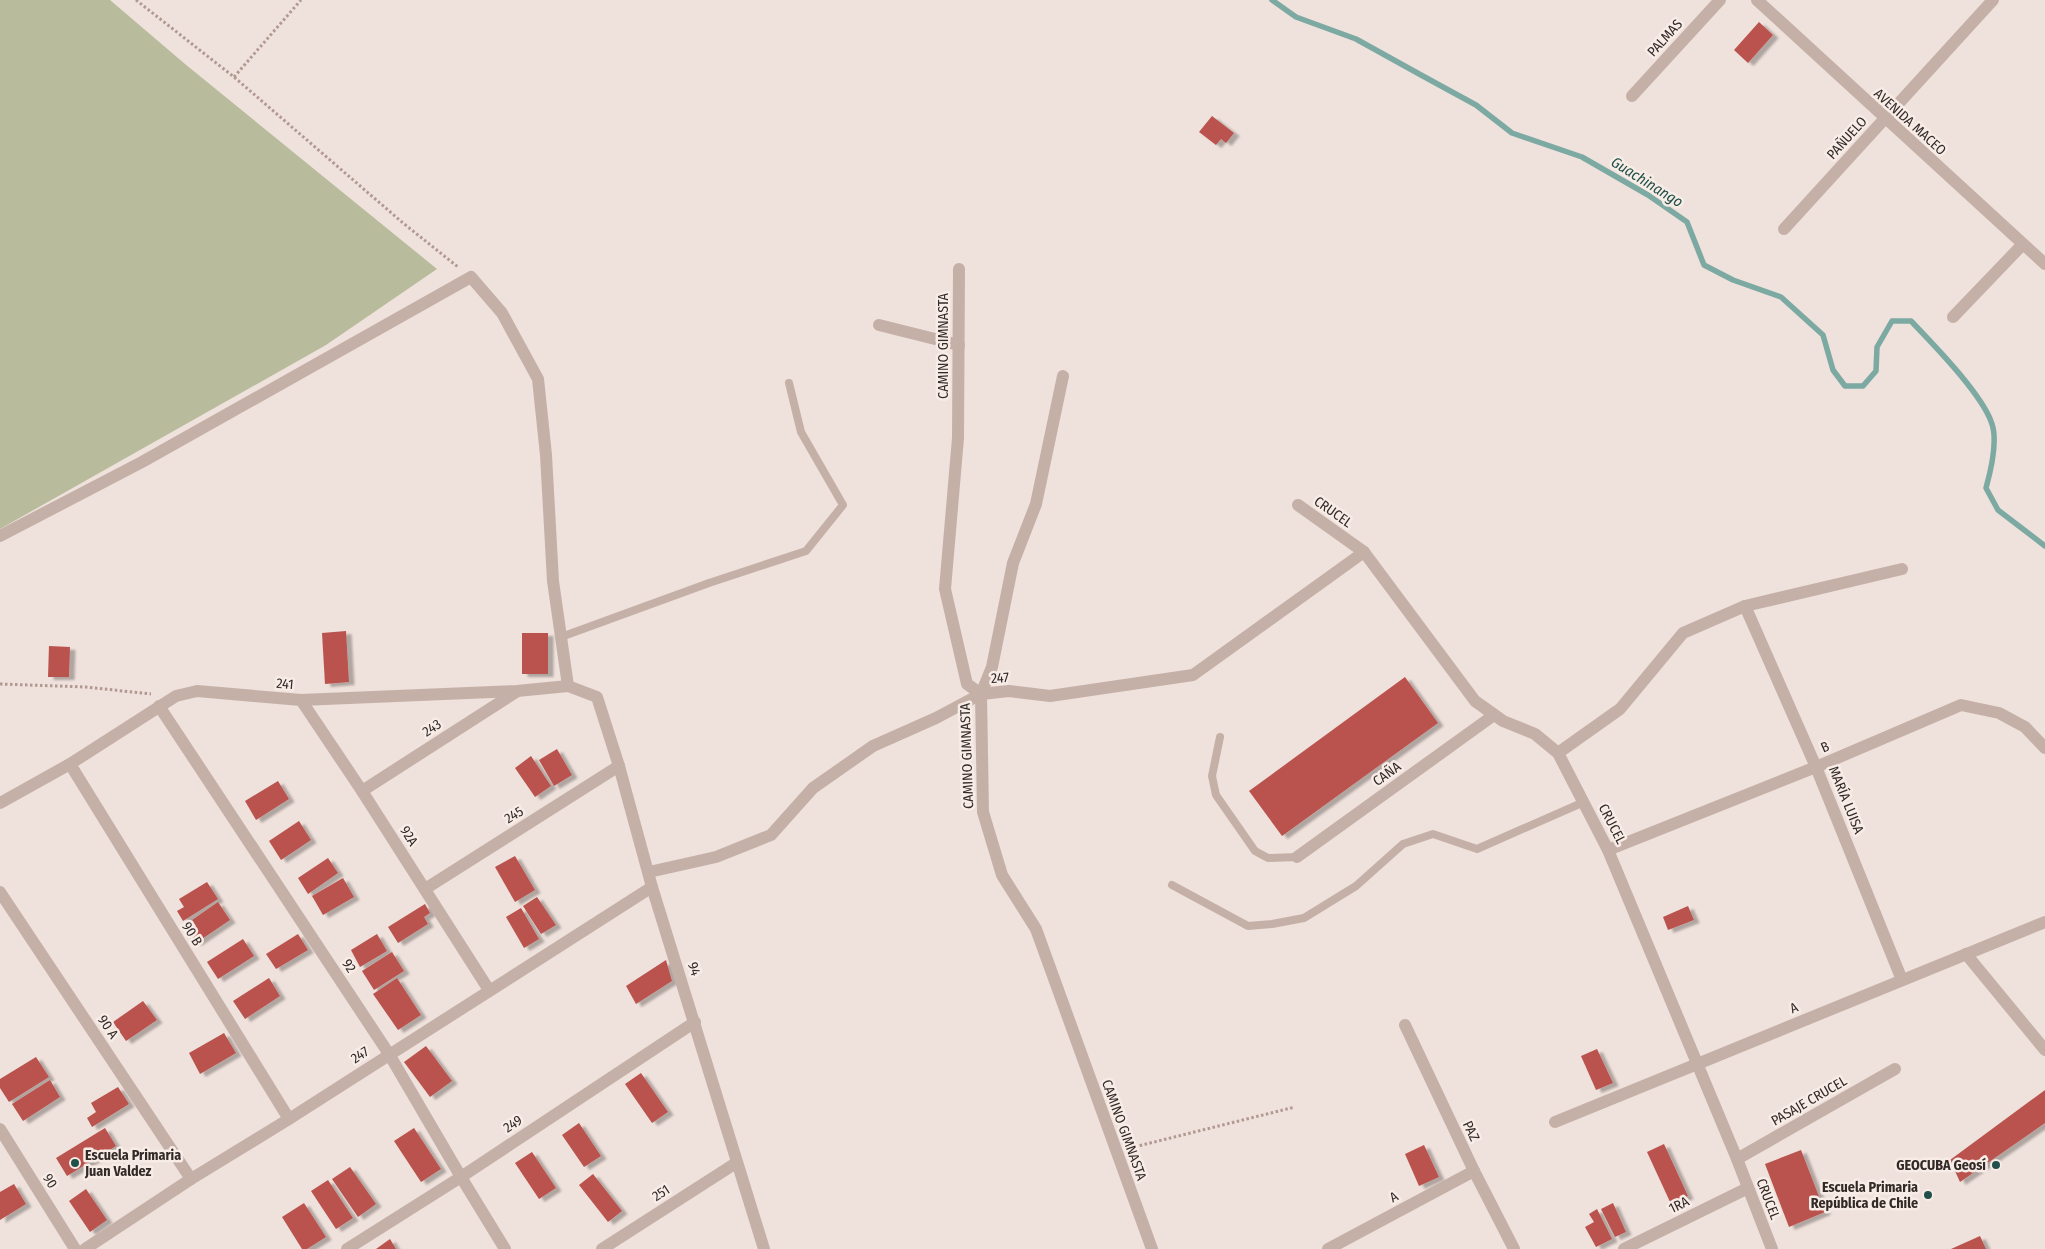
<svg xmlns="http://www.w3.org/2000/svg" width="2045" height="1249" viewBox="0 0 2045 1249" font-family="'Fira Sans Condensed',sans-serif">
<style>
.green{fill:#b8bc9c}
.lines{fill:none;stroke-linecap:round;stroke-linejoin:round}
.stream{stroke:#7ca9a2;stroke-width:5.5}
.building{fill:#ba524d;filter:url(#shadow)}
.path{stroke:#b19992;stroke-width:3;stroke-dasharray:2.5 2.5;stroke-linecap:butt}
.service{stroke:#c5b0a8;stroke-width:8}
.minor{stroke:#c5b0a8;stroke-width:12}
.tertiary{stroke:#c5b0a8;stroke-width:12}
.poi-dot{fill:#21504a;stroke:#f7ece6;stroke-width:2}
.labels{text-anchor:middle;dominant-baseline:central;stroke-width:5;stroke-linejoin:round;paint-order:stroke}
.street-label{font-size:14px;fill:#332927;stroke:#f7ece6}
.poi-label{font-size:14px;font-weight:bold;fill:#332927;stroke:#f7ece6;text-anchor:end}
.water-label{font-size:15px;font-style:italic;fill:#21504a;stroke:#f7ece6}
</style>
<defs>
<filter id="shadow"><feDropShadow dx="5.5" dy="3" stdDeviation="1" flood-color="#0004"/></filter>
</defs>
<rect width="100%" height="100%" fill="#efe1db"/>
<polygon class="green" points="0,0 110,0 185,64 437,269 326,345 0,529"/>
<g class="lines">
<path class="stream" d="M 1272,0 L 1296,17 L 1356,39 L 1421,75 L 1476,105 L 1512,133 L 1582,157 L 1648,195 L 1687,222 L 1704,265 L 1733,280 L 1781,297 L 1823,335 L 1833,370 L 1845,386 L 1863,386 L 1876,371 L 1877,347 L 1892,321 L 1911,321 C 1933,344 1983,395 1992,424 C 1998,442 1991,470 1986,488 L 1998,510 L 2045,546"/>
</g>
<g class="building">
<polygon points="1759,22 1773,35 1748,63 1734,50"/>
<polygon points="1212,116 1234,133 1226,143 1221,139 1216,145 1199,132"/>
<polygon points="346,631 349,682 325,684 322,633"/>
<rect x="522" y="633" width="26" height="41"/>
<polygon points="49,646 70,647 69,677 48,677"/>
<polygon points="1405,677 1438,723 1282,836 1249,791"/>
<polygon points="557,749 572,775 554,786 539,760"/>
<polygon points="531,756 551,786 535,797 515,768"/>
<polygon points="278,781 289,799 256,820 245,801"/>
<polygon points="299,821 311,840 281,860 269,841"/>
<polygon points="515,856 535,890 515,902 495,867"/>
<polygon points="328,858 338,873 308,894 298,878"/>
<polygon points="343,878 354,897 323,915 312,896"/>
<polygon points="207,882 218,899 183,921 177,911 184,907 179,899"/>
<polygon points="537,897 556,925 541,934 523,906"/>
<polygon points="218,902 230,920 196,943 189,931 196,926 192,920"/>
<polygon points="425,904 430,913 424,917 428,924 398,943 388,927"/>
<polygon points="1688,906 1694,920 1668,930 1663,917"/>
<polygon points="521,908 539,939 524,948 506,917"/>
<polygon points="298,934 308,950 276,969 266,954"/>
<polygon points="377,934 387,951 360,967 351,950"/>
<polygon points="243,939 254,956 218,979 207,962"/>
<polygon points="392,952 404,971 374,990 362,971"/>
<polygon points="666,960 672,981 636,1004 626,986"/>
<polygon points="269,978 280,996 245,1019 233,1001"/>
<polygon points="397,978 421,1015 398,1030 373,994"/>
<polygon points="143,1001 157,1020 126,1041 113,1022"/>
<polygon points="224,1033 236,1053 200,1074 189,1053"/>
<polygon points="426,1046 452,1081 430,1097 404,1062"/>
<polygon points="1597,1049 1613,1083 1596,1090 1581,1056"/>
<polygon points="36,1057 49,1077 9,1102 0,1088 0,1079"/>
<polygon points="641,1073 668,1112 652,1123 625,1084"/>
<polygon points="50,1080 60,1097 23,1121 12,1104"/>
<polygon points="118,1087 129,1104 92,1127 87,1118 96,1112 91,1103"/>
<polygon points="2045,1090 2045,1123 1960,1182 1950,1160"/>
<polygon points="579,1123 601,1156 584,1167 562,1135"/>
<polygon points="105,1128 116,1146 67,1176 56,1158"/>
<polygon points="414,1128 441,1169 421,1182 394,1141"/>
<polygon points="1664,1144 1688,1196 1671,1204 1647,1152"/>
<polygon points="1424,1145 1439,1177 1419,1186 1405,1154"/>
<polygon points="1801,1150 1825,1212 1789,1227 1765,1164"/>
<polygon points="532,1152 556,1188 539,1199 515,1163"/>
<polygon points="350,1167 376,1204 358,1217 332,1179"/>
<polygon points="593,1174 622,1211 608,1222 579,1185"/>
<polygon points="328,1180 353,1218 336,1229 311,1191"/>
<polygon points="14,1184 26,1204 0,1220 0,1192"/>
<polygon points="86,1189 107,1220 90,1232 69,1201"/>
<polygon points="304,1203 326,1237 307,1249 302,1249 282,1217"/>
<polygon points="1613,1203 1626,1232 1615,1237 1601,1209"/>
<polygon points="1597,1209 1612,1239 1596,1247 1585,1227 1594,1222 1589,1214"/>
<polygon points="1980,1236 1986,1249 1951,1249"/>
<polygon points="390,1239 396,1249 376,1249"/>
</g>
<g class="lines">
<g class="path">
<polyline points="136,0 234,77 403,223 458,267"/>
<polyline points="234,77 301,0"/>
<polyline points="0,684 86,687 151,694"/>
<polyline points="1130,1148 1295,1107"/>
</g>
<g class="service">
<polyline points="561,637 709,583 806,551 843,505 801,432 789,383"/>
<polyline points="1220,737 1212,776 1216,795 1255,851 1268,858 1297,857"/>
<polyline points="1172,885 1248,926 1272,924 1304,918 1356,886 1403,844 1433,834 1477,849 1584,802"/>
</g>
<g class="minor">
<polyline points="1757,0 2045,264"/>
<polyline points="1632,96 1720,0"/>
<polyline points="1784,229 1993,0"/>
<polyline points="959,269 958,438 945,589 967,684 981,694 983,812 1002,875 1036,929 1152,1249"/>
<polyline points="1953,317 2023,244"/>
<polyline points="879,325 959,345"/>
<polyline points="1298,505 1364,552 1475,701 1503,721 1535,734 1558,753 1608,850 1737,1159 1772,1249"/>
<polyline points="0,536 142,462 471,277 502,313 538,379 546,455 553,581 568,686"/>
<polyline points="1745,606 1816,767 1902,980"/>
<polyline points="981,694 992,667 1013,563 1036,504 1063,376"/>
<polyline points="301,700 362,791 489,990"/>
<polyline points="159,706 389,1054 461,1177 505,1249"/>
<polyline points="1558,753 1620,709 1683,633 1745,606 1902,569"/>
<polyline points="70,764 289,1119"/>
<polyline points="362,791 516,692"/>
<polyline points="0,803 70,764 176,696 197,691 301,700 517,691 568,686 597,697 619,766 652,887 764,1249"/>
<polyline points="1608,850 1816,767 1961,705 1999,713 2025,727 2045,748"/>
<polyline points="1297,857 1494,715"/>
<polyline points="649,872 716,857 771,835 813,788 873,746 936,718 981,694 1009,691 1050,696 1193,675 1364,552"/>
<polyline points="425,889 619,766"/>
<polyline points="0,892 191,1179"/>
<polyline points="1966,954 2045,1050"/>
<polyline points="1405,1025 1474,1171 1514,1249"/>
<polyline points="1555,1122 2045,922"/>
<polyline points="1737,1159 1895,1069"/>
<polyline points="85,1249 191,1179 289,1119 652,887"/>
<polyline points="347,1249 461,1177 695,1022"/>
<polyline points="602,1249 736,1163"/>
<polyline points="1328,1249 1474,1171"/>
<polyline points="1624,1249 1748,1188"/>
</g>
<polyline class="tertiary" points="0,1129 75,1249"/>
</g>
<g class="poi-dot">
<circle cx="75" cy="1163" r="5"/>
<circle cx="1996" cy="1165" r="5"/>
<circle cx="1928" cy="1195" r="5"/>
</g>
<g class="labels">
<g class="street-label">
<text transform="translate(1665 38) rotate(-48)">PALMAS</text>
<text transform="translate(1910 122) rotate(42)">AVENIDA MACEO</text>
<text transform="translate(1847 138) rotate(-48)">PAÑUELO</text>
<text transform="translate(943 346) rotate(-90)">CAMINO GIMNASTA</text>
<text transform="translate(1333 512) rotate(35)">CRUCEL</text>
<text transform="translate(1000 678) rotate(-3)">247</text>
<text transform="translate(285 684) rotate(5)">241</text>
<text transform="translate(432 728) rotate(-33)">243</text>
<text transform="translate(1825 747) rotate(-23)">B</text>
<text transform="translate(967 756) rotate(-92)">CAMINO GIMNASTA</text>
<text transform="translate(1387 774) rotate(-36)">CAÑA</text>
<text transform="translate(1846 800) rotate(68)">MARÍA LUISA</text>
<text transform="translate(514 815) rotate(-32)">245</text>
<text transform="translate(1612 824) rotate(63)">CRUCEL</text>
<text transform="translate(409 836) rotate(58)">92A</text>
<text transform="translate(192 934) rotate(58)">90 B</text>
<text transform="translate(349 966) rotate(57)">92</text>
<text transform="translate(694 969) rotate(72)">94</text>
<text transform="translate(1794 1008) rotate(-22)">A</text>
<text transform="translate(108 1027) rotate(56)">90 A</text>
<text transform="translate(360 1055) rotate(-33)">247</text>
<text transform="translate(1809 1101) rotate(-30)">PASAJE CRUCEL</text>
<text transform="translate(513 1124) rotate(-34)">249</text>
<text transform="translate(1124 1130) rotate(70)">CAMINO GIMNASTA</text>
<text transform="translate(1471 1131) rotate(65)">PAZ</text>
<text transform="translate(50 1181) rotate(58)">90</text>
<text transform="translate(661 1193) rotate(-33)">251</text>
<text transform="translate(1394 1197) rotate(-28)">A</text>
<text transform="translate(1768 1199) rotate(69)">CRUCEL</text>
<text transform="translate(1679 1205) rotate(-26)">1RA</text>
</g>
<g class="poi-label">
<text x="85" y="1155" text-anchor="start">Escuela Primaria<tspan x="85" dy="16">Juan Valdez</tspan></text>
<text x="1986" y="1165">GEOCUBA Geosí</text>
<text x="1918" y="1187">Escuela Primaria<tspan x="1918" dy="16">República de Chile</tspan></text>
</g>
<g class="water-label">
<text transform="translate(1647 182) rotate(32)">Guachinango</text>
</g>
</g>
</svg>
